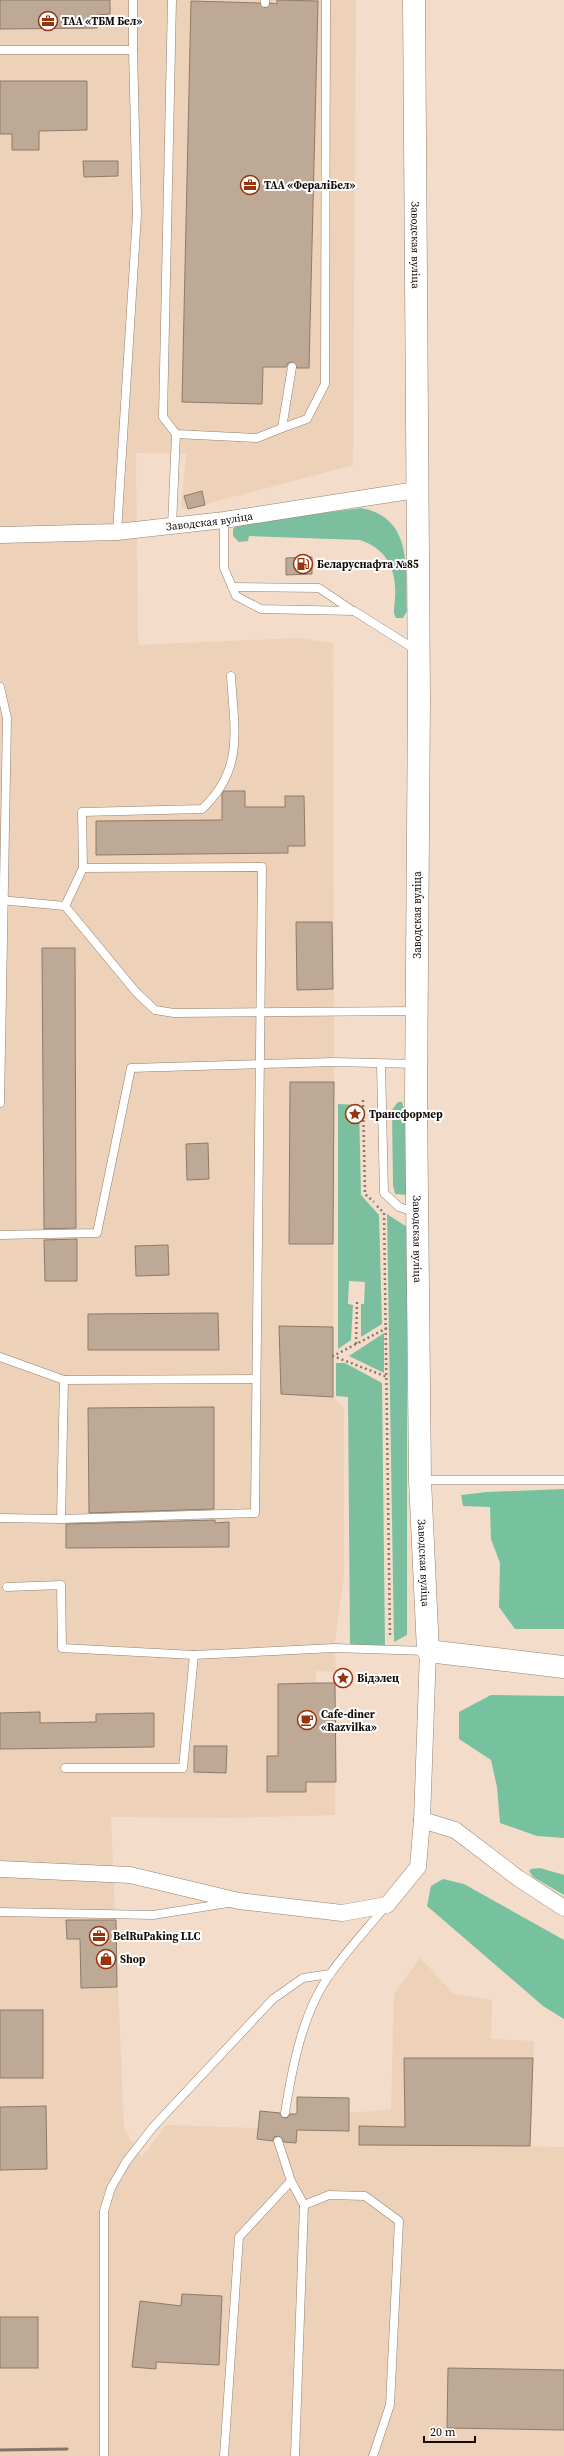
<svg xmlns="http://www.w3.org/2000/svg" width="564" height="2456" viewBox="0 0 564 2456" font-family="'Source Serif 4',serif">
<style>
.built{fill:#edd1b9}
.green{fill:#7cbf9f}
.forest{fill:#76c29e}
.building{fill:#bea997;stroke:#8e7a69}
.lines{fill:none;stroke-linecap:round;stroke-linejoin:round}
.lane-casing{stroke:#94806f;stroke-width:9}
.street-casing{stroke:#94806f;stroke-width:17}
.secondary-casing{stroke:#94806f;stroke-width:23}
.path{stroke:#897a6d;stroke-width:2.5;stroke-dasharray:2 3;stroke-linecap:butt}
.lane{stroke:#fff;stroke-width:8}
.street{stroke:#fff;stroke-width:16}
.secondary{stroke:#fff;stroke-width:22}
.rail{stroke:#847569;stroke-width:3}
.labels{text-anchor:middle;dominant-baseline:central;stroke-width:4;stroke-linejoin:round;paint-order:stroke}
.poi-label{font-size:11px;font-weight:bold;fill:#120b06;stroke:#fff;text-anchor:start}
.street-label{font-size:11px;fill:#120b06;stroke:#fff}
</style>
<rect width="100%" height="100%" fill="#f3ddca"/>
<polygon class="built" points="0,0 356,0 353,465 188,509 181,508 186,454 136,453 138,645 298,638 333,643 334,1062 333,1356 333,1397 344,1409 344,1576 334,1648 337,1672 316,1671 316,1683 335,1683 335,1815 231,1818 111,1817 124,2129 142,2157 166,2125 258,2128 260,2111 297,2114 297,2097 349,2098 349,2113 391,2109 394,1994 420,1958 454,1994 492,2000 491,2039 534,2041 530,2146 564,2147 564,2456 0,2456"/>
<g class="green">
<path d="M 361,508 C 414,518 405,569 407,611 L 403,618 L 396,618 C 392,611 395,606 395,598 C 397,570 387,549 360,540 L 249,536 L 248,541 L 239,542 L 233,536 L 233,529 L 238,524 Z"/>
<polygon points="398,1102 402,1102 405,1112 408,1195 395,1194 393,1185 392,1110"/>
<polygon points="338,1104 359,1105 361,1195 379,1215 382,1324 361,1337 361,1304 364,1304 365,1282 349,1281 348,1304 353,1305 351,1340 338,1349"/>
<polygon points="387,1214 407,1227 407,1635 394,1642"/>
<polygon points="384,1333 384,1373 349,1356"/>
<polygon points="336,1363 345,1363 382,1383 385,1646 350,1645 348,1397 336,1396"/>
</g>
<g class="forest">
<polygon points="564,1489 564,1629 515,1629 499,1607 500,1563 491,1539 490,1507 463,1506 461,1495 487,1492"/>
<polygon points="491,1695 564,1696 564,1838 537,1836 500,1823 497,1787 491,1760 459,1739 459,1712"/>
<polygon points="540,1868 564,1875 564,1895 533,1877 529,1871 531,1869"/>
<polygon points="443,1879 464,1884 564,1940 564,2019 543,2006 427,1906 431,1886"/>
</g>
<g class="building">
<polygon points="0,0 110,0 110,14 97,15 97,28 0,29"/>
<polygon points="277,0 318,1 309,368 297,368 292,362 288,363 286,367 263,367 262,404 182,402 191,1 260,3 265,8 270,3 277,4"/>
<polygon points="0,81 87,81 87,130 39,131 39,150 12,150 12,134 0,134"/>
<polygon points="83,161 118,161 118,176 84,177"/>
<polygon points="202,491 205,505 188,509 184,496"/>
<polygon points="312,557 312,574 286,575 286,558"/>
<polygon points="224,791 245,791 245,807 285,807 285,796 304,796 305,846 288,846 288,853 96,855 96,821 222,820 222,794"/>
<polygon points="296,922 332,922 333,989 297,990"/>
<polygon points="42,948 75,948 76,1228 44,1229"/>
<polygon points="290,1082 334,1082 333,1244 289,1244"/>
<polygon points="208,1143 209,1179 187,1180 186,1144"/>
<polygon points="77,1239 77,1281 45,1281 44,1240"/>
<polygon points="168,1245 169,1275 136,1276 135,1246"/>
<polygon points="218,1313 219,1350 88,1350 88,1314"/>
<polygon points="279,1326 333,1327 333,1397 281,1394"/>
<polygon points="214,1407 214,1509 89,1513 88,1408"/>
<polygon points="215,1520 215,1523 229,1522 229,1547 66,1548 66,1524"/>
<polygon points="316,1683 335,1683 336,1782 306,1782 306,1792 267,1792 267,1756 278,1756 278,1684"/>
<polygon points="40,1712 40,1723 96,1722 96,1714 154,1713 154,1747 0,1749 0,1713"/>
<polygon points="194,1746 227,1746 226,1773 194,1772"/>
<polygon points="66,1920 116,1920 117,1987 81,1988 80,1939 67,1939"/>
<rect x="0" y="2010" width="43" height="68"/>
<polygon points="404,2058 533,2058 530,2146 359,2145 359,2126 405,2127"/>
<polygon points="297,2097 349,2098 349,2131 297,2130 296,2143 284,2142 279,2136 274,2137 273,2141 257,2139 260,2111 280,2113 282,2117 287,2118 290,2114 297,2114"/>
<polygon points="46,2106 47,2169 0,2170 0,2107"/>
<polygon points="182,2294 222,2296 219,2365 156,2362 156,2369 132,2367 140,2301 181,2306"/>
<rect x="0" y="2317" width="38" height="51"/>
<polygon points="448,2368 564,2370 564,2430 447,2428"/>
</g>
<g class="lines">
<defs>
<g id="lane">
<polyline points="133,0 133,50"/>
<polyline points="172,0 163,417 176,434"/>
<polyline points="265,0 265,3"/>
<polyline points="0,50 133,50 137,215 117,532"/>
<polyline points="282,428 307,419 325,384 326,0"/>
<polyline points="224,520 224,568 236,596 261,609 354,611 416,650"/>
<polyline points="172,526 176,434 257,438 282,428 292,367"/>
<polyline points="232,587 319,588 353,611"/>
<polyline points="0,687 7,718 0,1103"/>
<path d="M 83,868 L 82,812 L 202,809 C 245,769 234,729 231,676"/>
<polyline points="0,900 65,906 136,992 155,1010 174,1013 416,1011"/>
<polyline points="381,1065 384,1193 399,1207 415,1212"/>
<polyline points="0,1235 97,1233 131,1068 334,1062 416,1064"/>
<polyline points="0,1357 64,1380 255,1379"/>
<polyline points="64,1380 61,1519 255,1513 262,867 83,868 65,906"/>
<polyline points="420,1480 564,1480"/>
<polyline points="0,1518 61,1519"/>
<polyline points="7,1587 61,1585 62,1648 194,1655 334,1648 427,1651"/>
<polyline points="65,1768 183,1768 194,1655"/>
<polyline points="0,1912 153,1915 228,1903"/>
<path d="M 285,2113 C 292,2068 303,2010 331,1973 C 347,1950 367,1929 385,1907"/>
<polyline points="278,2141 291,2181 304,2205 295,2456"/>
<polyline points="304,2205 329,2195 365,2196 399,2221 390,2405 373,2456"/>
<polyline points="104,2456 104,2211 111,2188 126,2162 153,2127 273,1999 303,1978 330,1974"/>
<polyline points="224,2456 239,2237 291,2181"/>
</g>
<g id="street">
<path id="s1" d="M 0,535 L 117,532 L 224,520 L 416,490"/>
<polyline points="422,1820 455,1830 518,1878 564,1908"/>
<polyline points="0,1869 130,1875 239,1901 342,1913 387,1905 418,1867 422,1820 428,1651"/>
</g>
<g id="secondary">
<path id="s2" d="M 414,0 L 419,699 L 416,1099 L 420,1480 L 428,1651 L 564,1667"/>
</g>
</defs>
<use href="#lane" class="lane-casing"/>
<use href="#street" class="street-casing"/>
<use href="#secondary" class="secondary-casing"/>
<g class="path">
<polyline points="363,1100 365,1194 374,1202"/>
<polyline points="377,1206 384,1213 390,1638"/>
<polyline points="387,1328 333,1356 387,1377"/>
<polyline points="356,1344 357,1301"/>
</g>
<use href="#lane" class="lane"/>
<use href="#street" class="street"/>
<use href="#secondary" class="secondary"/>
<polyline class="rail" points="0,2450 67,2449"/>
</g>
<defs>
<symbol id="office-ring" viewBox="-11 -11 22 22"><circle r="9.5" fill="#fff" stroke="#993309" stroke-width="1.5"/><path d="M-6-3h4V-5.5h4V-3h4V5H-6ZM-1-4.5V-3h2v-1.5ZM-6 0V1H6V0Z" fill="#993309"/></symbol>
<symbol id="fuel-ring" viewBox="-11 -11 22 22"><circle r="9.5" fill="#fff" stroke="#993309" stroke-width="1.5"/><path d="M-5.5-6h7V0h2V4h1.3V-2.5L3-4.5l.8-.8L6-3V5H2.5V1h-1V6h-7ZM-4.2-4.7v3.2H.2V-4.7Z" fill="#993309"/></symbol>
<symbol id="sight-ring" viewBox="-11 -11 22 22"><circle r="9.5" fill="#fff" stroke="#993309" stroke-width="1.5"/><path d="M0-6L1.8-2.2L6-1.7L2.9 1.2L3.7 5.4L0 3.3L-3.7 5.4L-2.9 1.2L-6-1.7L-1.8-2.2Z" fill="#993309"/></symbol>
<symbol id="cafe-ring" viewBox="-11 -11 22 22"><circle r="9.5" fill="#fff" stroke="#993309" stroke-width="1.5"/><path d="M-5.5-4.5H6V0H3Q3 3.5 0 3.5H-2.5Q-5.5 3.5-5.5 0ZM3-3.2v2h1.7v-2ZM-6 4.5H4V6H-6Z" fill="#993309"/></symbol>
<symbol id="shop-ring" viewBox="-11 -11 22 22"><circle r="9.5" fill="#fff" stroke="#993309" stroke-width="1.5"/><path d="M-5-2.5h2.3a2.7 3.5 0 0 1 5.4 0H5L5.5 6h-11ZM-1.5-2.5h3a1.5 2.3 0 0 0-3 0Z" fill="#993309"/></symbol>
</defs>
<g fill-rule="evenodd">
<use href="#office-ring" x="37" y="10" width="22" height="22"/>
<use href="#office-ring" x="239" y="174" width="22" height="22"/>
<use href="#fuel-ring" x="292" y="553" width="22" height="22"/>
<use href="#sight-ring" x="344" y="1103" width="22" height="22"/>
<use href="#sight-ring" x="332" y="1667" width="22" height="22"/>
<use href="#cafe-ring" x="296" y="1709" width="22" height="22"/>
<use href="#office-ring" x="88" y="1925" width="22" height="22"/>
<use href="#shop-ring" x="95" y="1948" width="22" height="22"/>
</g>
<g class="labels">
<g class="poi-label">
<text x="62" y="21">ТАА «ТБМ Бел»</text>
<text x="264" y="185">ТАА «ФераліБел»</text>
<text x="317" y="564">Беларуснафта №85</text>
<text x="369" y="1114">Трансформер</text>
<text x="357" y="1678">Відэлец</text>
<text x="321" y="1714">Cafe-diner<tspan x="321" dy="13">«Razvilka»</tspan></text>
<text x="113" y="1936">BelRuPaking LLC</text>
<text x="120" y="1959">Shop</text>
</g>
<g class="street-label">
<text stroke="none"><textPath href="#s2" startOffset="245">Заводская вуліца</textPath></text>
<text stroke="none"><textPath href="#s1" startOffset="210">Заводская вуліца</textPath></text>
<text transform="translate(417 915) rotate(-90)">Заводская вуліца</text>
<text stroke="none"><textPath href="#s2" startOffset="1239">Заводская вуліца</textPath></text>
<text stroke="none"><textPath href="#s2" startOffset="1563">Заводская вуліца</textPath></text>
</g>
</g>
<path d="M424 2436v6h51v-6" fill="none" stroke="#120b06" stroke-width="2"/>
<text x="430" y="2436" font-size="12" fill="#120b06" stroke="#ffffff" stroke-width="3" paint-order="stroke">20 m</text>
</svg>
